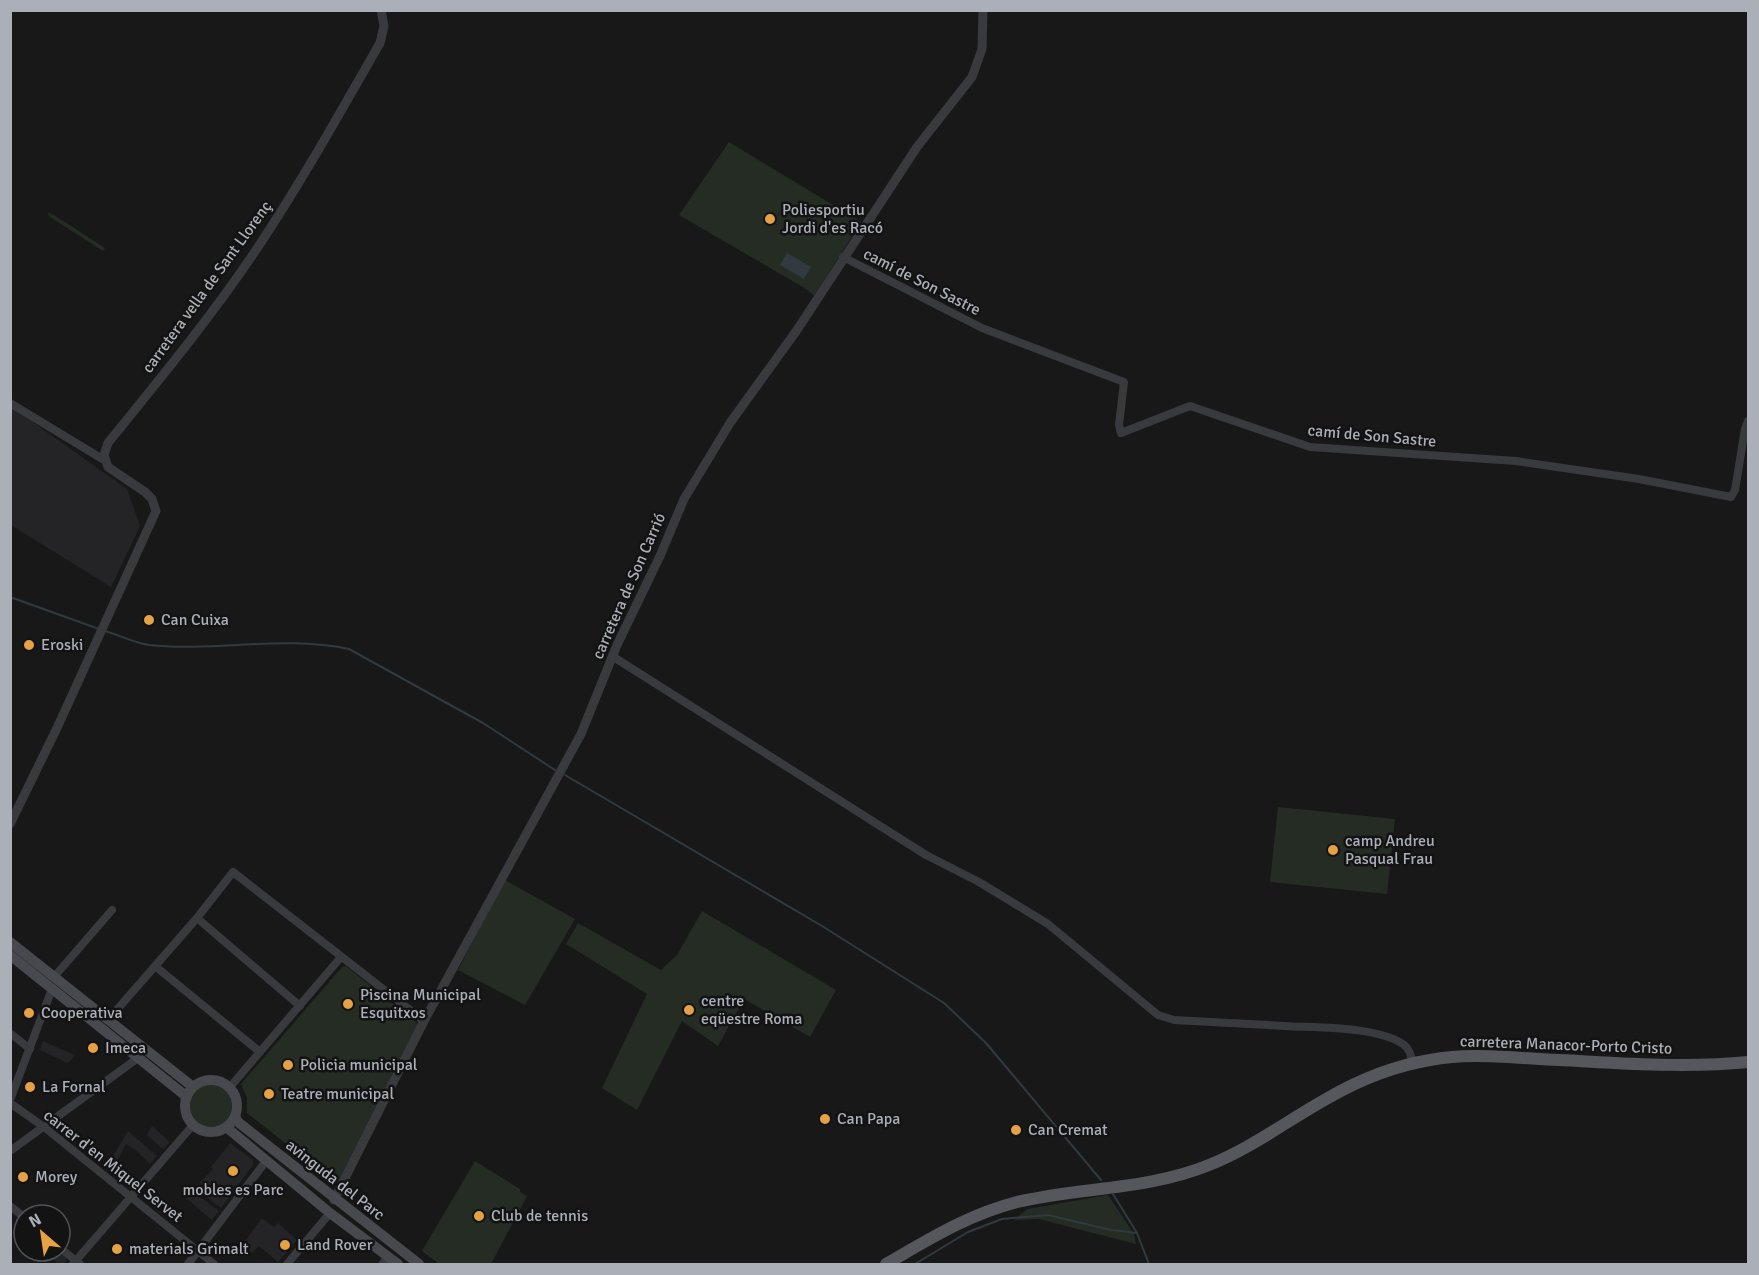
<svg xmlns="http://www.w3.org/2000/svg" width="1759" height="1275" viewBox="0 0 1759 1275" font-family="Signika,sans-serif">
<style>
.built{fill:#242426}
.green{fill:#242c24}
.water{fill:#303a3f}
.lines{fill:none;stroke-linecap:round;stroke-linejoin:round}
.stream{stroke:#303a3f;stroke-width:2}
.minor{stroke:#393a3e;stroke-width:8}
.tertiary{stroke:#393a3e;stroke-width:9}
.secondary{stroke:#47494e;stroke-width:10}
.primary{stroke:#55575d;stroke-width:12}
.poi-dot{fill:#e5a144;stroke:#131314;stroke-width:2}
.labels{text-anchor:middle;dominant-baseline:central;stroke-width:5;stroke-linejoin:round;paint-order:stroke}
.poi-label{font-size:16px;fill:#abb0b8;stroke:#131314;text-anchor:start}
.street-label{font-size:16px;fill:#abb0b8;stroke:#131314}
</style>
<rect width="100%" height="100%" fill="#181819"/>
<g class="built">
<polygon points="10,406 127,489 140,526 111,587 11,525"/>
<polygon points="43,1041 56,1047 75,1055 68,1063 40,1050"/>
<polygon points="152,1126 170,1142 163,1149 147,1135"/>
<polygon points="128,1131 157,1156 150,1164 137,1151 126,1144 111,1172 106,1168"/>
<polygon points="230,1143 253,1160 253,1165 221,1208 195,1188 213,1169 211,1167"/>
<polygon points="192,1191 219,1211 212,1220 186,1198"/>
<polygon points="262,1218 274,1227 278,1223 297,1240 278,1262 259,1246 252,1253 242,1245"/>
<polygon points="46,1251 57,1251 66,1258 66,1261 63,1264 59,1264 45,1253"/>
</g>
<g class="green">
<polygon points="729,142 861,222 814,296 806,289 679,215"/>
<polygon points="47,212 54,215 105,248 103,251 50,217"/>
<polygon points="1278,807 1395,819 1387,894 1270,882"/>
<polygon points="505,880 575,919 525,1005 458,970"/>
<polygon points="702,911 836,990 810,1037 744,999 718,1046 682,1021 637,1110 602,1088 647,994 566,944 578,923 661,970 677,955"/>
<polygon points="346,966 419,1025 338,1185 247,1113 247,1098 241,1084 342,967"/>
<circle cx="211" cy="1106" r="21"/>
<polygon points="475,1161 520,1189 520,1192 527,1196 491,1264 439,1264 422,1251"/>
<polygon points="1108,1195 1134,1234 1136,1244 1039,1219 1014,1220 1027,1209"/>
</g>
<polygon class="water" points="787,253 811,267 804,279 780,265"/>
<g class="lines">
<g class="stream">
<polyline points="10,597 99,629"/>
<path d="M 105,631 C 119,635 134,643 149,645 C 216,652 283,635 349,649 L 483,723 L 555,770"/>
<polyline points="565,775 822,926 944,1003 986,1043 1101,1180"/>
<polyline points="1113,1194 1137,1233"/>
<polyline points="915,1264 968,1232 1002,1219 1048,1215 1111,1230 1137,1233 1149,1264"/>
</g>
<g class="minor">
<polyline points="843,257 982,328 1124,382 1119,425 1121,433 1190,406 1310,447 1516,461 1639,479 1731,497 1735,490 1745,429 1748,421"/>
<polyline points="10,403 104,460"/>
<path d="M 612,656 L 926,855 L 979,882 L 1048,924 L 1158,1015 L 1174,1020 C 1211,1022 1248,1024 1285,1026 C 1317,1028 1376,1026 1403,1044 C 1410,1049 1411,1056 1413,1064"/>
<polyline points="197,918 300,1006"/>
<polyline points="155,966 260,1052"/>
<polyline points="54,977 112,910"/>
<polyline points="108,1020 197,918 233,872 424,1021"/>
<polyline points="10,1033 30,1049"/>
<polyline points="230,1087 341,957"/>
<polyline points="10,1100 52,989"/>
<polyline points="10,1103 44,1127 214,1264"/>
<polyline points="10,1151 138,1058"/>
<polyline points="10,1206 24,1217"/>
<polyline points="60,1248 80,1264"/>
<polyline points="73,1264 193,1125"/>
<polyline points="188,1264 266,1161"/>
<polyline points="287,1264 330,1213"/>
</g>
<g class="tertiary">
<path d="M 10,824 L 57,728 L 156,511 L 152,499 L 145,492 L 108,467 L 104,455 L 108,443 C 160,379 212,316 258,247 C 302,181 341,111 380,43 L 384,26 L 381,10"/>
<polyline points="334,1200 424,1021 581,734 617,645 660,556 684,499 730,423 797,330 917,147 972,77 982,49 983,10"/>
<polyline points="383,1264 389,1257"/>
</g>
<g class="secondary">
<polyline points="10,942 193,1087"/>
<polyline points="10,955 187,1097"/>
<circle cx="211" cy="1106" r="26"/>
<polyline points="235,1116 238,1122 419,1264"/>
<polyline points="226,1127 330,1213 398,1264"/>
</g>
<path class="primary" d="M 886,1264 C 928,1240 969,1214 1017,1202 C 1081,1187 1148,1190 1209,1165 C 1252,1148 1288,1120 1328,1098 C 1359,1080 1394,1066 1430,1060 C 1466,1053 1503,1057 1539,1059 C 1609,1062 1679,1069 1748,1062"/>
</g>
<g class="poi-dot">
<circle cx="770" cy="219" r="6"/>
<circle cx="149" cy="620" r="6"/>
<circle cx="29" cy="645" r="6"/>
<circle cx="1333" cy="850" r="6"/>
<circle cx="348" cy="1004" r="6"/>
<circle cx="689" cy="1010" r="6"/>
<circle cx="29" cy="1013" r="6"/>
<circle cx="93" cy="1048" r="6"/>
<circle cx="288" cy="1065" r="6"/>
<circle cx="30" cy="1087" r="6"/>
<circle cx="269" cy="1094" r="6"/>
<circle cx="825" cy="1119" r="6"/>
<circle cx="1016" cy="1130" r="6"/>
<circle cx="233" cy="1171" r="6"/>
<circle cx="23" cy="1177" r="6"/>
<circle cx="479" cy="1216" r="6"/>
<circle cx="285" cy="1245" r="6"/>
<circle cx="117" cy="1249" r="6"/>
</g>
<g class="labels">
<g class="poi-label">
<text x="782" y="210">Poliesportiu<tspan x="782" dy="18">Jordi d'es Racó</tspan></text>
<text x="161" y="620">Can Cuixa</text>
<text x="41" y="645">Eroski</text>
<text x="1345" y="841">camp Andreu<tspan x="1345" dy="18">Pasqual Frau</tspan></text>
<text x="360" y="995">Piscina Municipal<tspan x="360" dy="18">Esquitxos</tspan></text>
<text x="701" y="1001">centre<tspan x="701" dy="18">eqüestre Roma</tspan></text>
<text x="41" y="1013">Cooperativa</text>
<text x="105" y="1048">Imeca</text>
<text x="300" y="1065">Policia municipal</text>
<text x="42" y="1087">La Fornal</text>
<text x="281" y="1094">Teatre municipal</text>
<text x="837" y="1119">Can Papa</text>
<text x="1028" y="1130">Can Cremat</text>
<text x="35" y="1177">Morey</text>
<text x="233" y="1190" text-anchor="middle">mobles es Parc</text>
<text x="491" y="1216">Club de tennis</text>
<text x="297" y="1245">Land Rover</text>
<text x="129" y="1249">materials Grimalt</text>
</g>
<g class="street-label">
<text transform="translate(922 282) rotate(27)">camí de Son Sastre</text>
<text transform="translate(207 287) rotate(-54)">carretera vella de Sant Llorenç</text>
<text transform="translate(1372 436) rotate(5)">camí de Son Sastre</text>
<text transform="translate(629 586) rotate(-66)">carretera de Son Carrió</text>
<text transform="translate(1566 1045) rotate(2)">carretera Manacor-Porto Cristo</text>
<text transform="translate(113 1166) rotate(38)">carrer d'en Miquel Servet</text>
<text transform="translate(335 1180) rotate(38)">avinguda del Parc</text>
</g>
</g>
<rect width="1759" height="1275" fill="none" stroke="#abb0b8" stroke-width="24"/>
<g transform="translate(42 1233) rotate(331)"><circle r="28" fill="#131314" stroke="#505256" stroke-width="1.5"/>
<path d="M0-4.5L10 22L0 15L-10 22Z" fill="#e5a144"/>
<text y="-9" font-size="16" font-weight="bold" text-anchor="middle" fill="#abb0b8">N</text>
</g>
</svg>
